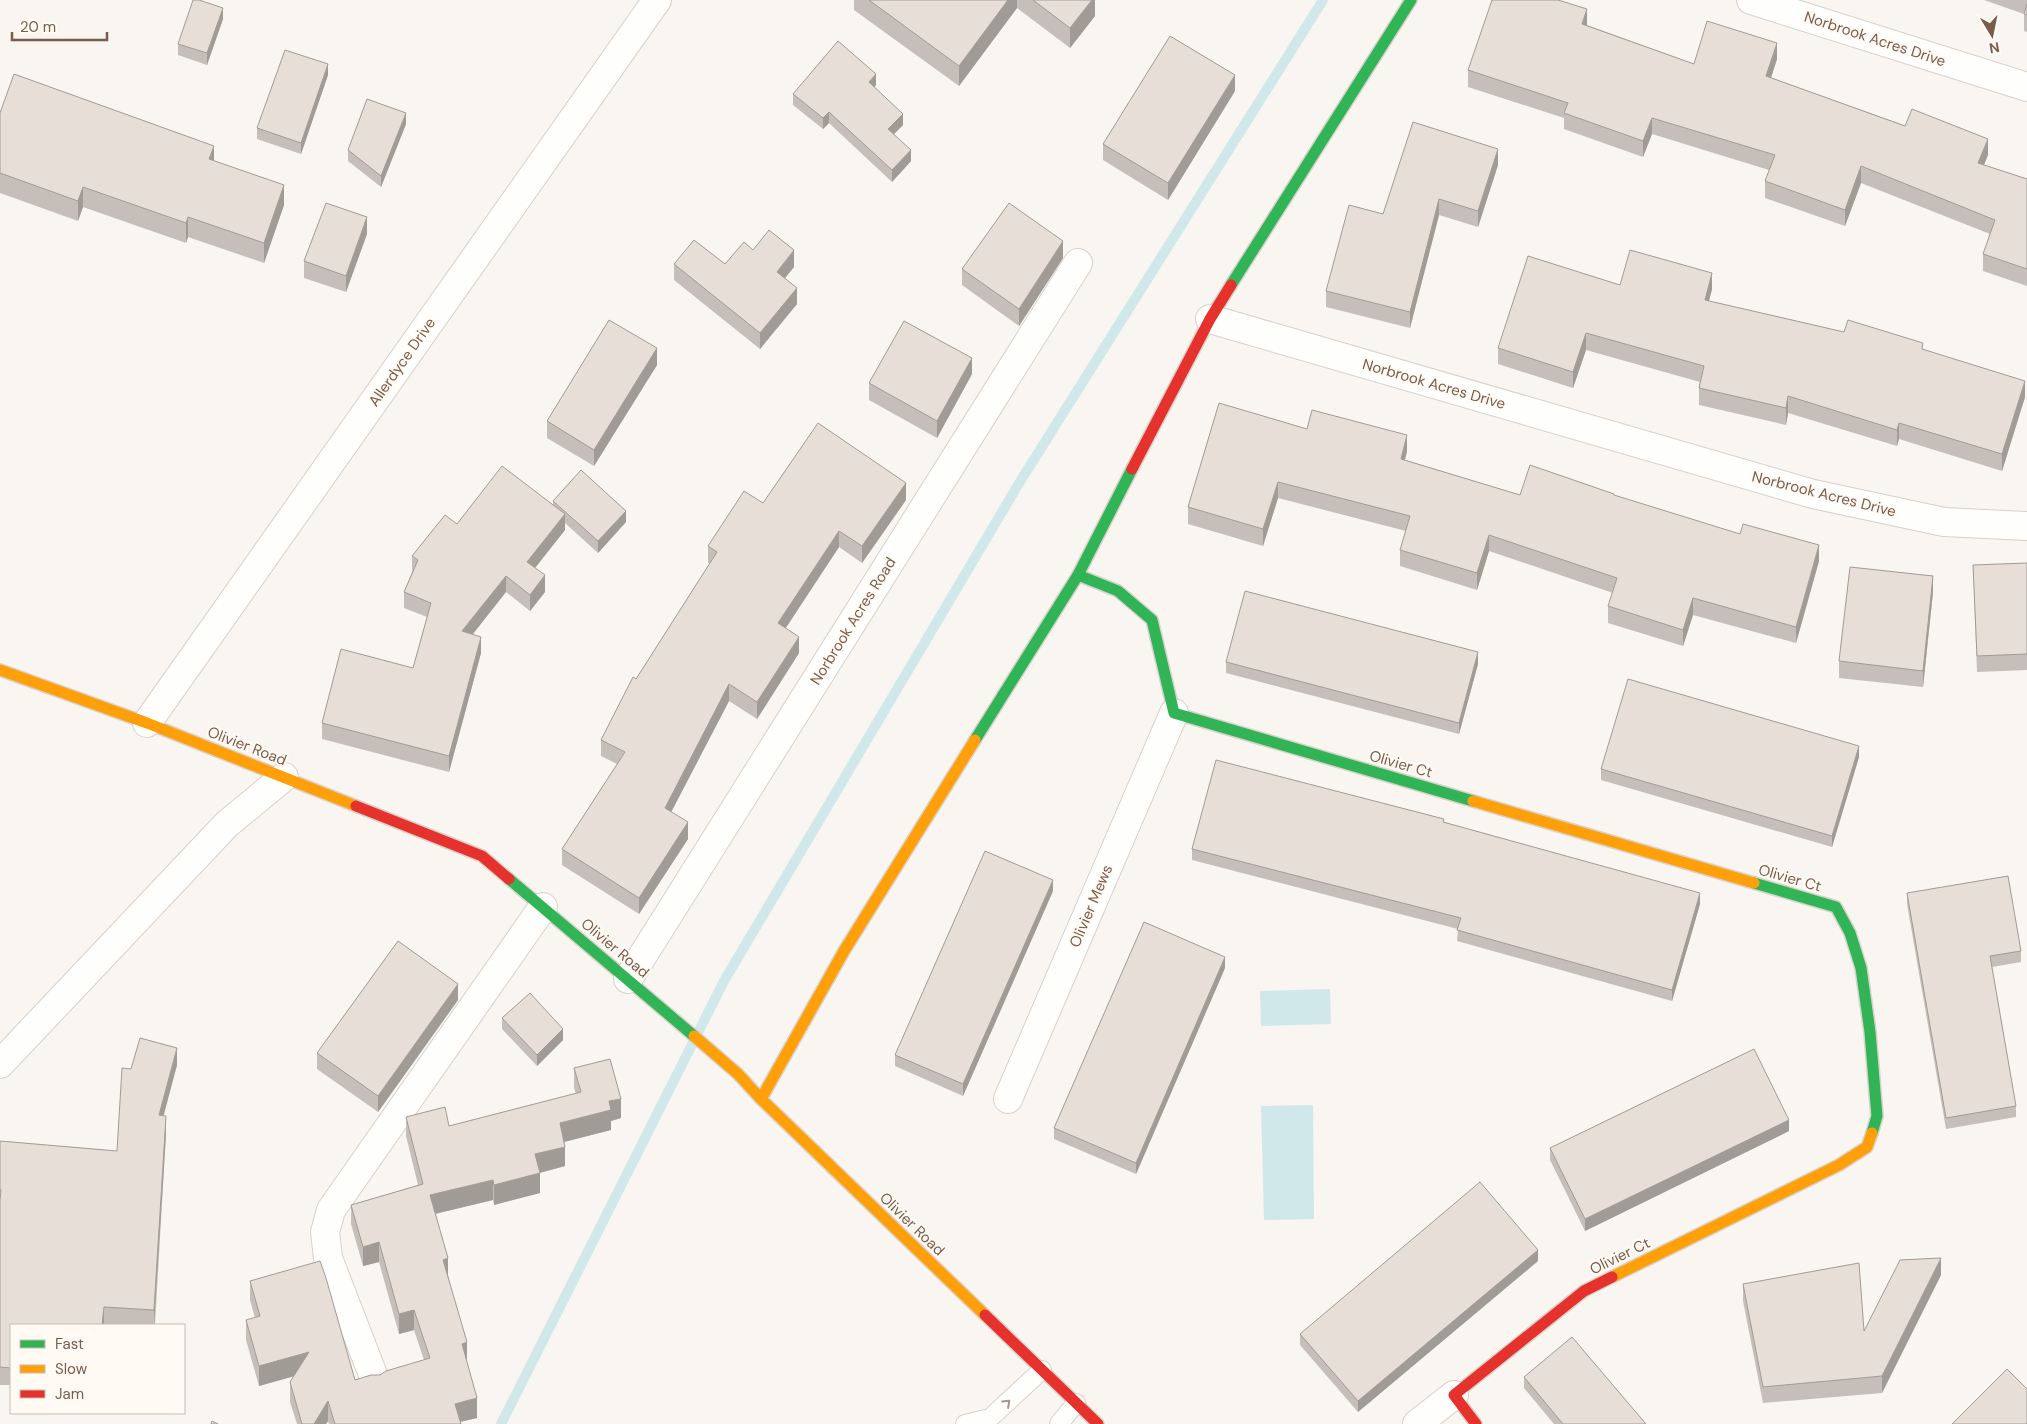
<svg xmlns="http://www.w3.org/2000/svg" width="2027" height="1424" viewBox="0 0 2027 1424" font-family="'DM Sans',sans-serif">
<style>
.water{fill:#d0e8ea}
.lines{fill:none;stroke-linecap:round;stroke-linejoin:round}
.stream{stroke:#d0e8ea;stroke-width:10}
.lane-casing{stroke:#d7d1cb;stroke-width:20}
.street-casing{stroke:#d7d1cb;stroke-width:30}
.fast-casing{stroke:#d9d2cb;stroke-width:14}
.slow-casing{stroke:#d9d2cb;stroke-width:14}
.jam-casing{stroke:#d9d2cb;stroke-width:14}
.lane{stroke:#fefefd;stroke-width:18}
.street{stroke:#fefefd;stroke-width:28}
.fast{stroke:#30b455;stroke-width:11}
.slow{stroke:#ff9f0a;stroke-width:11}
.jam{stroke:#e5322d;stroke-width:11}
.wall{fill:#c6bfb9}
.shaded-wall{fill:#a19b96}
.building{fill:#e6ded7;stroke:#a19b96}
.oneway{stroke:#a8958b}
.labels{text-anchor:middle;dominant-baseline:central;stroke-width:4;stroke-linejoin:round;paint-order:stroke}
.street-label{font-size:15px;fill:#7a5c4d;stroke:#fffaf3}
</style>
<rect width="100%" height="100%" fill="#f9f5f0"/>
<g class="water">
<polygon points="1330,989 1331,1024 1261,1026 1260,991"/>
<polygon points="1313,1105 1314,1219 1264,1220 1261,1106"/>
</g>
<g class="lines">
<polyline class="stream" points="501,1424 724,981 1021,480 1323,0"/>
<defs>
<g id="lane">
<polyline points="965,1424 990,1418 1042,1370"/>
<polyline points="1059,1424 1076,1403"/>
</g>
<g id="street">
<polyline points="1751,0 2027,87"/>
<polyline points="1210,319 1813,494 1944,522 2027,526"/>
<polyline points="147,723 657,0"/>
<polyline points="628,979 1078,263"/>
<polyline points="0,1064 227,824 284,777"/>
<polyline points="1008,1099 1174,713"/>
<polyline points="375,1380 328,1258 325,1232 331,1210 543,907"/>
<polyline points="1417,1424 1454,1395"/>
</g>
<g id="fast">
<polyline points="1231,285 1411,0"/>
<polyline points="1078,575 1118,591 1152,620 1174,713 1473,801"/>
<polyline points="975,740 1078,575 1132,469"/>
<polyline points="509,879 694,1036"/>
<polyline points="1754,883 1836,907 1850,933 1861,968 1870,1032 1877,1116 1872,1133"/>
</g>
<g id="slow">
<polyline points="0,670 147,723 356,806"/>
<polyline points="1473,801 1754,883"/>
<polyline points="694,1036 738,1074 761,1099 985,1315"/>
<polyline points="761,1099 844,951 975,740"/>
<polyline points="1612,1277 1839,1165 1867,1147 1872,1133"/>
</g>
<g id="jam">
<polyline points="1132,469 1210,319 1231,285"/>
<polyline points="356,806 482,856 509,879"/>
<polyline points="985,1315 1098,1424"/>
<polyline points="1476,1424 1454,1395 1584,1291 1612,1277"/>
</g>
</defs>
<use href="#lane" class="lane-casing"/>
<use href="#street" class="street-casing"/>
<use href="#fast" class="fast-casing"/>
<use href="#slow" class="slow-casing"/>
<use href="#jam" class="jam-casing"/>
<use href="#lane" class="lane"/>
<use href="#street" class="street"/>
<use href="#fast" class="fast"/>
<use href="#slow" class="slow"/>
<use href="#jam" class="jam"/>
</g>
<g class="wall">
<polygon points="854,0 1095,0 1095,16 1070,48 1017,8 959,86 854,10"/>
<polygon points="1984,0 2027,0 2027,32 2024,31 2024,14"/>
<polygon points="223,19 207,65 178,55 178,44"/>
<polygon points="1587,25 1694,64 1777,59 1771,78 1988,155 1984,165 2027,179 2027,286 1983,271 1983,254 1990,234 1861,183 1845,226 1765,198 1765,181 1769,170 1652,134 1643,157 1564,129 1564,118 1468,87 1468,70"/>
<polygon points="328,75 301,154 257,139 257,128"/>
<polygon points="876,85 874,87 903,125 894,134 911,161 892,182 829,123 823,129 793,105 793,94"/>
<polygon points="1235,91 1168,200 1103,160 1103,144"/>
<polygon points="0,113 214,161 284,205 264,263 188,237 186,243 83,207 78,221 0,193"/>
<polygon points="406,124 381,187 348,161 348,150"/>
<polygon points="1498,165 1478,227 1439,215 1410,328 1326,307 1326,291 1383,214"/>
<polygon points="367,234 346,292 304,278 304,261"/>
<polygon points="753,250 794,267 785,278 797,304 760,349 674,280 674,264 725,264"/>
<polygon points="1063,258 1019,326 962,285 962,269"/>
<polygon points="1620,285 1712,289 1709,301 1844,332 1923,349 2025,397 2002,471 1899,439 1897,446 1788,413 1786,425 1699,405 1699,388 1700,382 1586,350 1573,388 1498,364 1498,348"/>
<polygon points="657,365 594,466 547,438 547,421"/>
<polygon points="972,374 937,438 869,400 869,383"/>
<polygon points="1307,429 1407,451 1405,460 1520,495 1614,496 1819,561 1796,643 1693,615 1683,646 1608,623 1608,606 1613,593 1489,551 1477,590 1400,566 1400,550 1406,531 1278,498 1263,546 1188,524 1188,507"/>
<polygon points="906,500 862,563 839,547 785,628 799,653 757,719 729,701 671,812 688,839 639,914 562,865 562,849 617,764 601,756 601,740 636,679 710,563 708,563 708,546 763,503"/>
<polygon points="553,501 626,522 598,553 565,523 565,530 535,568 545,592 530,611 506,592 472,634 481,653 449,772 322,739 322,723 413,668 427,617 404,608 404,592 412,572 412,556 457,524 553,505"/>
<polygon points="2027,563 2027,670 1977,672 1973,565"/>
<polygon points="1933,592 1923,687 1839,678 1839,661"/>
<polygon points="1226,662 1478,664 1459,734 1226,673"/>
<polygon points="1859,757 1832,847 1601,780 1601,769"/>
<polygon points="1444,822 1700,904 1672,1001 1457,941 1458,929 1192,860 1192,849"/>
<polygon points="1053,891 963,1096 895,1066 895,1055"/>
<polygon points="1907,893 2021,951 2021,962 1992,967 2016,1106 2016,1117 1946,1129 1907,904"/>
<polygon points="1225,968 1136,1174 1054,1139 1054,1128"/>
<polygon points="458,1000 378,1112 317,1069 317,1053"/>
<polygon points="502,1018 563,1040 537,1066 502,1029"/>
<polygon points="177,1065 163,1116 166,1134 155,1325 11,1325 11,1385 0,1385 0,1141 117,1151 131,1069"/>
<polygon points="574,1068 621,1118 611,1121 611,1130 564,1142 565,1166 540,1173 540,1193 494,1205 493,1200 435,1214 467,1362 477,1418 460,1422 461,1424 329,1424 328,1421 326,1424 297,1424 290,1402 290,1382 294,1376 259,1386 246,1340 246,1320 255,1318 250,1300 250,1281 355,1380 380,1375 424,1360 414,1330 399,1334 379,1262 363,1266 351,1224 351,1205 418,1185 406,1136 406,1117 449,1126 576,1094 574,1088"/>
<polygon points="1789,1131 1585,1231 1550,1160 1550,1148"/>
<polygon points="1538,1261 1358,1412 1300,1345 1300,1334"/>
<polygon points="1941,1275 1882,1393 1763,1403 1743,1301 1743,1284 1864,1331"/>
<polygon points="1524,1377 1646,1424 1554,1424 1524,1388"/>
</g>
<g class="shaded-wall">
<polygon points="1008,0 1017,0 1017,8 959,86 959,66"/>
<polygon points="1092,0 1095,0 1095,16 1070,48 1070,28"/>
<polygon points="223,8 223,19 207,65 207,53"/>
<polygon points="1587,9 1587,26 1582,24"/>
<polygon points="1777,43 1777,59 1766,93 1766,76"/>
<polygon points="328,64 328,75 301,154 301,143"/>
<polygon points="876,74 876,85 869,93 869,82"/>
<polygon points="1235,75 1235,91 1168,200 1168,183"/>
<polygon points="829,112 829,123 823,129 823,118"/>
<polygon points="406,113 406,124 381,187 381,176"/>
<polygon points="903,114 903,125 888,140 888,129"/>
<polygon points="1652,118 1652,134 1643,157 1643,141"/>
<polygon points="1988,139 1988,155 1978,179 1978,163"/>
<polygon points="214,146 214,166 209,159"/>
<polygon points="1498,149 1498,165 1478,227 1478,211"/>
<polygon points="911,150 911,161 892,182 892,170"/>
<polygon points="1861,166 1861,183 1845,226 1845,210"/>
<polygon points="284,185 284,205 264,263 264,243"/>
<polygon points="83,187 83,207 78,221 78,201"/>
<polygon points="1439,199 1439,215 1410,328 1410,312"/>
<polygon points="188,217 188,237 186,243 186,223"/>
<polygon points="367,217 367,234 346,292 346,276"/>
<polygon points="1063,241 1063,258 1019,326 1019,309"/>
<polygon points="794,250 794,267 777,288 777,272"/>
<polygon points="1712,273 1712,289 1705,316 1705,300"/>
<polygon points="797,288 797,304 760,349 760,333"/>
<polygon points="1586,333 1586,350 1573,388 1573,372"/>
<polygon points="657,348 657,365 594,466 594,450"/>
<polygon points="972,358 972,374 937,438 937,421"/>
<polygon points="2025,381 2025,397 2002,471 2002,454"/>
<polygon points="1788,396 1788,413 1786,425 1786,408"/>
<polygon points="1899,423 1899,439 1897,446 1897,430"/>
<polygon points="1407,435 1407,451 1401,476 1401,459"/>
<polygon points="1278,482 1278,498 1263,546 1263,529"/>
<polygon points="906,483 906,500 862,563 862,546"/>
<polygon points="626,511 626,522 598,553 598,541"/>
<polygon points="565,514 565,530 527,578 527,562"/>
<polygon points="839,531 839,547 778,640 778,623"/>
<polygon points="1489,535 1489,551 1477,590 1477,573"/>
<polygon points="1819,545 1819,561 1796,643 1796,627"/>
<polygon points="545,575 545,592 530,611 530,595"/>
<polygon points="506,576 506,592 462,648 462,631"/>
<polygon points="1933,576 1933,592 1923,687 1923,671"/>
<polygon points="1693,598 1693,615 1683,646 1683,630"/>
<polygon points="481,637 481,653 449,772 449,756"/>
<polygon points="799,637 799,653 757,719 757,702"/>
<polygon points="1478,652 1478,664 1459,734 1459,723"/>
<polygon points="729,684 729,701 665,824 665,808"/>
<polygon points="1859,746 1859,757 1832,847 1832,836"/>
<polygon points="688,822 688,839 639,914 639,898"/>
<polygon points="1053,880 1053,891 963,1096 963,1084"/>
<polygon points="1700,893 1700,904 1672,1001 1672,990"/>
<polygon points="1225,957 1225,968 1136,1174 1136,1163"/>
<polygon points="458,984 458,1000 378,1112 378,1096"/>
<polygon points="563,1029 563,1040 537,1066 537,1055"/>
<polygon points="177,1048 177,1065 159,1133 159,1115"/>
<polygon points="621,1099 621,1118 611,1121 611,1130 560,1143 560,1123 609,1101"/>
<polygon points="166,1116 166,1134 154,1325 154,1310"/>
<polygon points="1789,1120 1789,1131 1585,1231 1585,1219"/>
<polygon points="565,1147 565,1166 535,1174 535,1154"/>
<polygon points="540,1173 540,1193 494,1205 494,1185"/>
<polygon points="493,1180 493,1200 430,1215 430,1195"/>
<polygon points="379,1242 379,1262 363,1266 363,1247"/>
<polygon points="1538,1250 1538,1261 1358,1412 1358,1401"/>
<polygon points="448,1258 448,1278 443,1260"/>
<polygon points="1941,1258 1941,1275 1882,1393 1882,1376"/>
<polygon points="104,1307 104,1325 102,1325"/>
<polygon points="414,1310 414,1330 399,1334 399,1314"/>
<polygon points="467,1342 467,1362 462,1344"/>
<polygon points="309,1352 309,1372 259,1386 259,1366"/>
<polygon points="477,1398 477,1418 455,1423 455,1404"/>
<polygon points="328,1401 328,1421 326,1424 314,1424"/>
</g>
<g class="building">
<polygon points="193,0 199,0 223,8 207,53 178,44"/>
<polygon points="869,0 1008,0 959,66"/>
<polygon points="1033,0 1092,0 1070,28"/>
<polygon points="1492,0 1558,0 1587,9 1582,24 1694,64 1707,21 1777,43 1766,76 1905,126 1912,109 1988,139 1978,163 2027,179 2027,269 1983,254 1995,220 1861,166 1845,210 1765,181 1775,155 1652,118 1643,141 1564,113 1568,103 1468,70"/>
<polygon points="2027,4 2027,15 2024,14"/>
<polygon points="1170,36 1235,75 1168,183 1103,144"/>
<polygon points="838,41 876,74 869,82 903,114 888,129 911,150 892,170 829,112 823,118 793,94"/>
<polygon points="285,50 328,64 301,143 257,128"/>
<polygon points="14,74 214,146 209,159 284,185 264,243 188,217 186,223 83,187 78,201 0,173 0,113"/>
<polygon points="367,99 406,113 381,176 348,150"/>
<polygon points="1413,122 1498,149 1478,211 1439,199 1410,312 1326,291 1349,205 1383,214"/>
<polygon points="326,203 367,217 346,276 304,261"/>
<polygon points="1009,203 1063,241 1019,309 962,269"/>
<polygon points="769,230 794,250 777,272 797,288 760,333 674,264 694,240 725,264 744,242 753,250"/>
<polygon points="1630,250 1712,273 1705,300 1844,332 1848,320 1923,343 1922,349 2025,381 2002,454 1899,423 1897,430 1788,396 1786,408 1699,388 1704,366 1586,333 1573,372 1498,348 1528,256 1620,285"/>
<polygon points="609,320 657,348 594,450 547,421"/>
<polygon points="904,321 972,358 937,421 869,383"/>
<polygon points="1219,403 1307,429 1312,410 1407,435 1401,459 1520,495 1530,465 1614,494 1614,495 1740,534 1743,524 1819,545 1796,627 1693,598 1683,630 1608,606 1617,578 1489,535 1477,573 1400,550 1410,516 1278,482 1263,529 1188,507"/>
<polygon points="818,423 906,483 862,546 839,531 778,623 799,637 757,702 729,684 665,808 688,822 639,898 562,849 625,752 601,740 633,677 636,679 717,552 708,546 744,491 763,503"/>
<polygon points="502,466 565,514 527,562 545,575 530,595 506,576 462,631 481,637 449,756 322,723 341,649 413,668 431,603 404,592 418,560 412,556 445,515 457,524"/>
<polygon points="581,470 626,511 598,541 553,501"/>
<polygon points="2027,563 2027,654 1977,656 1973,565"/>
<polygon points="1850,567 1933,576 1923,671 1839,661"/>
<polygon points="1245,591 1478,652 1459,723 1226,662"/>
<polygon points="1628,679 1859,746 1832,836 1601,769"/>
<polygon points="1216,760 1444,819 1443,822 1700,893 1672,990 1457,930 1461,918 1192,849"/>
<polygon points="985,851 1053,880 963,1084 895,1055"/>
<polygon points="2008,876 2021,951 1990,956 2016,1106 1946,1118 1907,893"/>
<polygon points="1144,922 1225,957 1136,1163 1054,1128"/>
<polygon points="398,941 458,984 378,1096 317,1053"/>
<polygon points="530,993 563,1029 537,1055 502,1018"/>
<polygon points="140,1038 177,1048 159,1115 166,1116 154,1310 104,1307 102,1325 11,1325 11,1368 0,1367 0,1200 1,1190 0,1190 0,1141 117,1151 122,1068 131,1069"/>
<polygon points="1754,1049 1789,1120 1585,1219 1550,1148"/>
<polygon points="610,1059 621,1099 609,1101 611,1110 560,1123 565,1147 535,1154 540,1173 494,1185 493,1180 430,1195 448,1258 443,1260 467,1342 462,1344 477,1398 455,1404 461,1424 335,1424 328,1401 314,1424 302,1424 290,1382 309,1352 259,1366 246,1320 260,1316 250,1281 320,1261 326,1278 355,1380 371,1375 380,1375 386,1371 430,1358 414,1310 399,1314 379,1242 363,1247 351,1205 423,1184 406,1117 445,1107 449,1126 581,1092 574,1068"/>
<polygon points="1480,1182 1538,1250 1358,1401 1300,1334"/>
<polygon points="1941,1258 1882,1376 1763,1387 1743,1284 1859,1263 1864,1331 1900,1260"/>
<polygon points="1572,1337 1646,1424 1563,1424 1524,1377"/>
<polygon points="2007,1369 2027,1389 2027,1424 1952,1424"/>
<polygon points="212,1421 218,1424 211,1424"/>
</g>
<defs><path id="oneway-chevron" d="M-2-3.5L2.5 0L-2 3.5" fill="none" stroke-width="1.6" stroke-linecap="round" stroke-linejoin="round" transform="scale(1.25)"/></defs>
<use class="oneway" href="#oneway-chevron" transform="translate(1007 1403) rotate(-43)"/>
<g class="labels">
<g class="street-label">
<text transform="translate(1875 39) rotate(18)">Norbrook Acres Drive</text>
<text transform="translate(402 362) rotate(-55)">Allerdyce Drive</text>
<text transform="translate(1434 384) rotate(16)">Norbrook Acres Drive</text>
<text transform="translate(1824 494) rotate(14)">Norbrook Acres Drive</text>
<text transform="translate(853 621) rotate(-58)">Norbrook Acres Road</text>
<text transform="translate(247 746) rotate(21)">Olivier Road</text>
<text transform="translate(1401 764) rotate(16)">Olivier Ct</text>
<text transform="translate(1790 878) rotate(16)">Olivier Ct</text>
<text transform="translate(1091 906) rotate(-67)">Olivier Mews</text>
<text transform="translate(615 948) rotate(40)">Olivier Road</text>
<text transform="translate(912 1224) rotate(44)">Olivier Road</text>
<text transform="translate(1620 1256) rotate(-26)">Olivier Ct</text>
</g>
</g>
<rect x="10" y="1324" width="175" height="90" fill="#fffaf3" stroke="#cabbb1"/>
<rect x="20" y="1340" width="25" height="8" fill="#30b455" stroke="#cabbb1"/>
<text x="55" y="1349" font-size="15" fill="#7a5c4d">Fast</text>
<rect x="20" y="1365" width="25" height="8" fill="#ff9f0a" stroke="#cabbb1"/>
<text x="55" y="1374" font-size="15" fill="#7a5c4d">Slow</text>
<rect x="20" y="1390" width="25" height="8" fill="#e5322d" stroke="#cabbb1"/>
<text x="55" y="1399" font-size="15" fill="#7a5c4d">Jam</text>
<g transform="translate(1992 35) rotate(170)" stroke="#fffaf3" stroke-width="4" paint-order="stroke">
<path d="M0-4L9 19L0 12L-9 19Z" fill="#7a5c4d"/>
<text y="-8" font-size="14" font-weight="bold" text-anchor="middle" fill="#7a5c4d">N</text>
</g>
<path d="M12 32v8h95v-8" fill="none" stroke="#7a5c4d" stroke-width="2.5"/>
<text x="20" y="32" font-size="15" fill="#7a5c4d" stroke="#fffaf3" stroke-width="4" paint-order="stroke">20 m</text>
</svg>
